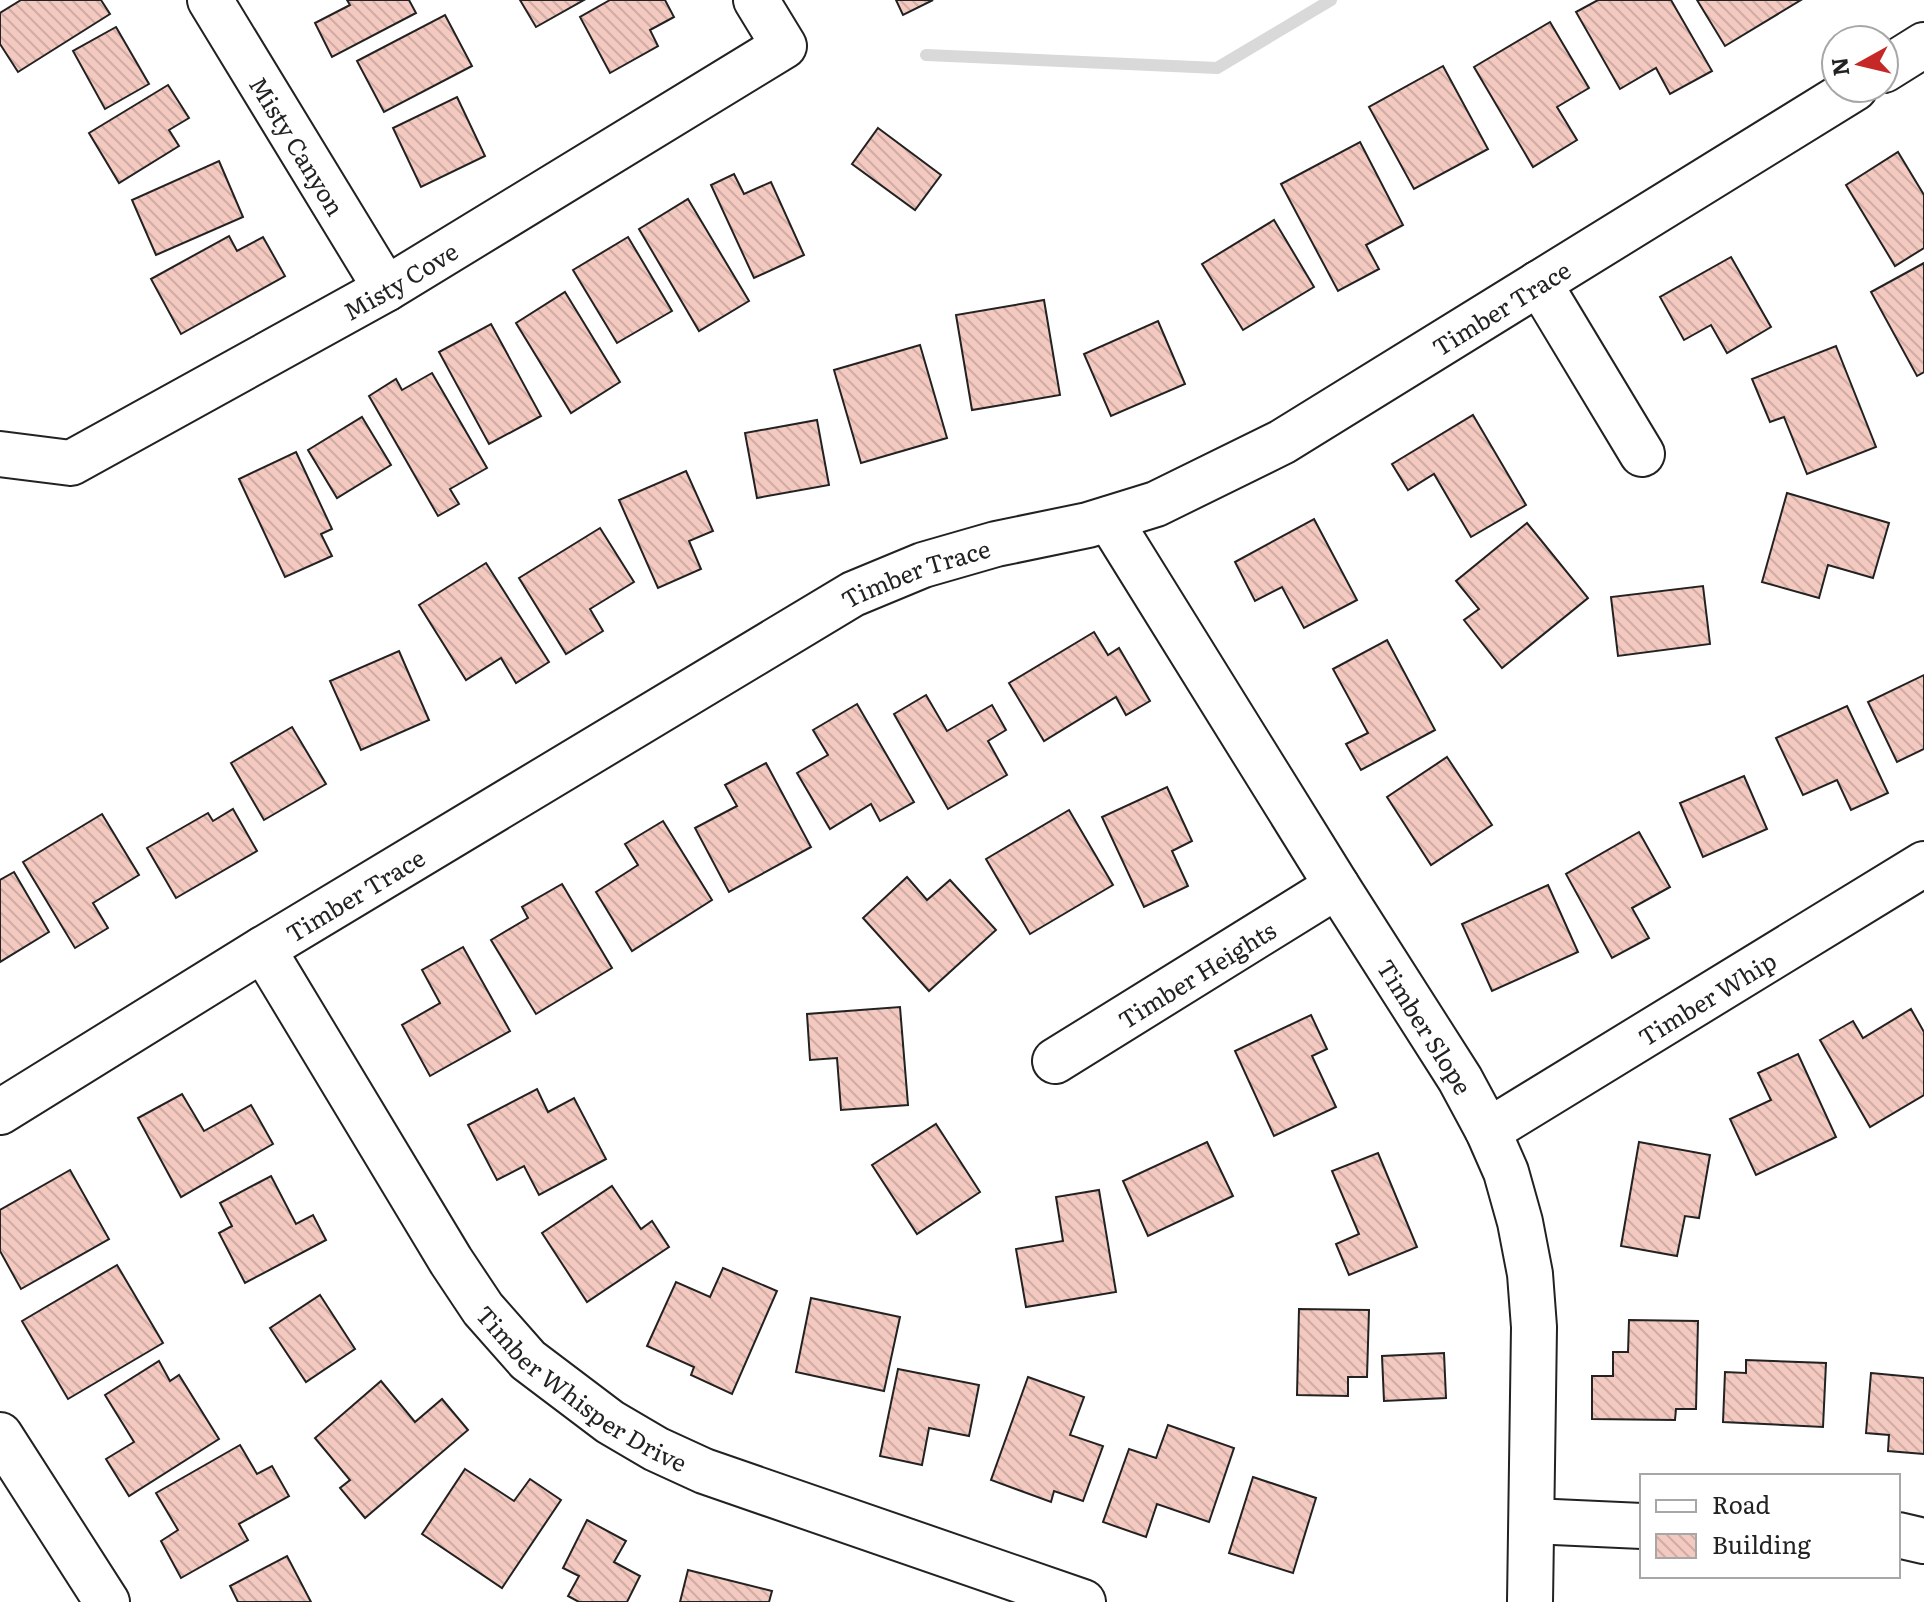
<svg xmlns="http://www.w3.org/2000/svg" width="1924" height="1602" viewBox="0 0 1924 1602" font-family="Literata,serif">
<style>
.lines{fill:none;stroke-linecap:round;stroke-linejoin:round}
.stream{stroke:#d9d9d9;stroke-width:12}
.building{fill:url(#building-back-hatch);stroke:#222;stroke-width:2}
.minor-casing{stroke:#222;stroke-width:48}
.minor{stroke:#fff;stroke-width:44}
.labels{text-anchor:middle;dominant-baseline:central;stroke-width:6;stroke-linejoin:round;paint-order:stroke}
.street-label{font-size:24px;fill:#222;stroke:#fff}
</style>
<defs>
<pattern id="building-back-hatch" width="6" height="6" patternUnits="userSpaceOnUse" patternTransform="scale(2)"><rect width="6" height="6" fill="#f3c9c0"/><path d="M-1 5l2 2M0 0l6 6M5-1l2 2" fill="none" stroke="#d0aca5"/></pattern>
</defs>
<rect width="100%" height="100%" fill="#fff"/>
<g class="lines">
<polyline class="stream" points="926,55 1217,68 1331,0"/>
</g>
<g class="building">
<polygon points="21,0 101,0 110,14 18,72 0,44 0,13"/>
<polygon points="347,0 409,0 416,13 332,57 315,23 350,5"/>
<polygon points="520,0 584,0 536,27"/>
<polygon points="610,0 665,0 674,17 650,30 658,46 610,73 580,17"/>
<polygon points="896,0 933,0 903,15"/>
<polygon points="1598,0 1671,0 1712,71 1670,94 1656,68 1620,89 1576,12"/>
<polygon points="1697,0 1801,0 1725,46"/>
<polygon points="445,15 472,66 384,112 357,61"/>
<polygon points="1550,22 1589,88 1557,107 1577,140 1533,167 1474,67"/>
<polygon points="116,27 149,84 105,109 73,51"/>
<polygon points="1443,66 1488,149 1414,189 1369,107"/>
<polygon points="168,85 189,118 169,130 179,146 119,183 89,133"/>
<polygon points="457,97 485,156 421,187 393,128"/>
<polygon points="878,128 941,175 915,210 852,164"/>
<polygon points="1360,142 1403,225 1366,245 1379,269 1338,291 1281,184"/>
<polygon points="1898,152 1924,195 1924,248 1895,266 1846,185"/>
<polygon points="219,161 243,217 156,255 132,200"/>
<polygon points="734,174 744,194 771,182 804,255 754,278 711,185"/>
<polygon points="688,199 749,301 699,331 639,229"/>
<polygon points="1274,220 1314,287 1243,330 1202,264"/>
<polygon points="229,236 237,251 263,237 285,276 181,334 151,279"/>
<polygon points="628,237 672,311 617,343 573,270"/>
<polygon points="1731,257 1771,327 1727,353 1711,325 1684,340 1660,297"/>
<polygon points="1924,263 1924,372 1917,376 1871,292"/>
<polygon points="565,292 620,382 571,413 516,323"/>
<polygon points="1044,300 1060,395 972,410 956,315"/>
<polygon points="1158,321 1185,384 1111,416 1084,354"/>
<polygon points="491,324 541,416 489,444 439,352"/>
<polygon points="920,345 947,438 861,463 834,370"/>
<polygon points="1836,346 1876,447 1807,474 1784,417 1770,422 1752,379"/>
<polygon points="432,373 487,468 450,489 459,504 438,516 369,396 396,379 402,390"/>
<polygon points="1473,415 1526,505 1471,537 1434,474 1408,490 1392,464"/>
<polygon points="362,417 391,465 337,498 308,450"/>
<polygon points="817,420 829,485 757,498 745,433"/>
<polygon points="296,452 332,529 321,534 332,556 285,577 239,479"/>
<polygon points="686,471 713,531 689,541 701,569 658,588 619,500"/>
<polygon points="1787,493 1889,523 1873,578 1828,565 1819,598 1762,582"/>
<polygon points="1314,519 1357,600 1304,628 1282,587 1255,601 1235,562"/>
<polygon points="1527,523 1588,598 1502,668 1464,620 1479,609 1456,581"/>
<polygon points="600,528 634,582 590,609 603,631 566,654 519,578"/>
<polygon points="486,563 549,662 516,683 501,658 466,680 419,605"/>
<polygon points="1703,586 1710,644 1618,656 1611,597"/>
<polygon points="1094,632 1108,655 1119,648 1150,701 1126,715 1116,697 1044,741 1009,683"/>
<polygon points="1387,640 1435,730 1361,770 1346,744 1368,733 1333,669"/>
<polygon points="399,651 429,720 361,750 330,681"/>
<polygon points="1924,675 1924,749 1897,762 1868,702"/>
<polygon points="926,695 947,731 992,705 1006,730 988,741 1007,775 948,809 894,714"/>
<polygon points="857,704 914,802 880,821 871,804 830,829 797,773 828,755 813,730"/>
<polygon points="1847,706 1888,793 1851,810 1837,780 1803,795 1776,738"/>
<polygon points="292,727 326,784 264,820 231,763"/>
<polygon points="1447,757 1492,825 1431,865 1387,797"/>
<polygon points="766,763 811,847 729,892 695,828 737,806 725,785"/>
<polygon points="1744,776 1767,829 1703,857 1680,803"/>
<polygon points="1167,787 1192,841 1172,851 1188,886 1144,907 1102,817"/>
<polygon points="233,809 257,851 176,898 147,848 208,813 213,821"/>
<polygon points="1069,810 1113,885 1030,934 986,859"/>
<polygon points="102,814 139,875 93,903 108,928 75,948 23,862"/>
<polygon points="663,821 712,900 632,951 596,892 638,865 625,844"/>
<polygon points="1639,832 1670,887 1632,908 1649,938 1612,958 1566,874"/>
<polygon points="14,872 49,932 0,962 0,880"/>
<polygon points="907,877 927,900 950,880 996,930 929,991 863,918"/>
<polygon points="562,884 612,968 536,1014 491,940 528,918 522,907"/>
<polygon points="1548,885 1578,952 1492,991 1462,924"/>
<polygon points="463,947 510,1031 430,1076 402,1025 440,1003 422,970"/>
<polygon points="900,1007 908,1105 841,1110 837,1058 810,1060 807,1014"/>
<polygon points="1911,1009 1924,1032 1924,1095 1870,1127 1820,1040 1853,1021 1863,1038"/>
<polygon points="1311,1015 1327,1049 1312,1056 1336,1107 1274,1136 1235,1051"/>
<polygon points="1798,1054 1836,1137 1756,1175 1730,1119 1771,1100 1758,1073"/>
<polygon points="537,1089 548,1112 574,1098 606,1159 539,1195 524,1166 497,1180 468,1125"/>
<polygon points="182,1094 204,1131 251,1105 273,1144 181,1197 138,1118"/>
<polygon points="936,1124 980,1192 917,1234 872,1165"/>
<polygon points="1207,1142 1233,1196 1148,1236 1123,1181"/>
<polygon points="1639,1142 1710,1155 1699,1218 1685,1216 1677,1256 1621,1246"/>
<polygon points="1378,1153 1417,1247 1349,1275 1336,1244 1359,1234 1332,1171"/>
<polygon points="70,1170 109,1239 21,1289 0,1251 0,1210"/>
<polygon points="271,1176 296,1224 313,1215 326,1240 245,1283 219,1233 232,1226 220,1203"/>
<polygon points="612,1186 641,1229 652,1221 669,1247 587,1302 542,1233"/>
<polygon points="1099,1190 1116,1292 1026,1307 1016,1249 1063,1241 1056,1197"/>
<polygon points="117,1265 163,1343 68,1399 22,1321"/>
<polygon points="723,1268 777,1291 732,1394 691,1375 694,1367 647,1346 676,1282 710,1297"/>
<polygon points="320,1295 355,1349 306,1382 270,1328"/>
<polygon points="811,1298 900,1317 884,1391 796,1372"/>
<polygon points="1299,1309 1369,1310 1367,1377 1348,1377 1348,1396 1297,1395"/>
<polygon points="1629,1320 1698,1321 1696,1409 1676,1409 1675,1420 1592,1419 1592,1376 1613,1376 1613,1352 1628,1352"/>
<polygon points="1444,1353 1446,1398 1384,1401 1382,1356"/>
<polygon points="1746,1360 1826,1363 1823,1427 1723,1422 1725,1372 1746,1373"/>
<polygon points="159,1361 170,1381 179,1375 219,1439 129,1496 106,1459 134,1442 105,1395"/>
<polygon points="898,1369 979,1385 969,1436 929,1428 922,1465 880,1456"/>
<polygon points="1871,1373 1924,1378 1924,1454 1888,1451 1889,1435 1866,1433"/>
<polygon points="1028,1377 1084,1397 1070,1435 1103,1446 1083,1501 1054,1491 1051,1502 991,1480"/>
<polygon points="381,1381 415,1422 442,1399 468,1430 365,1518 340,1488 350,1480 315,1438"/>
<polygon points="1168,1425 1234,1448 1209,1522 1157,1504 1146,1537 1103,1522 1129,1449 1156,1458"/>
<polygon points="240,1445 257,1474 272,1466 289,1496 239,1524 248,1540 181,1578 161,1541 178,1530 156,1493"/>
<polygon points="465,1469 514,1501 530,1479 561,1500 502,1588 422,1534"/>
<polygon points="1253,1477 1316,1498 1293,1573 1229,1553"/>
<polygon points="587,1520 626,1541 614,1562 640,1576 627,1602 579,1602 568,1596 579,1576 563,1568"/>
<polygon points="287,1556 311,1602 238,1602 230,1586"/>
<polygon points="688,1570 772,1591 769,1602 680,1602"/>
</g>
<g class="lines">
<defs>
<g id="minor">
<path id="s1" d="M 210,0 L 386,289"/>
<polyline points="1884,70 1924,45"/>
<polyline points="1539,283 1642,454"/>
<path id="s2" d="M 0,454 L 71,463 L 386,289 L 784,46 L 756,0"/>
<path id="s3" d="M 1109,519 L 1337,886 L 1460,1079 L 1488,1131 L 1506,1172 L 1520,1222 L 1530,1274 L 1534,1327 L 1530,1602"/>
<path id="s4" d="M 263,949 L 451,1261 L 483,1309 L 528,1360 L 610,1422 L 656,1449 L 704,1471 L 1083,1602"/>
<path id="s5" d="M 1055,1061 L 1337,886"/>
<path id="s6" d="M 0,1112 L 263,949 L 853,594 L 923,565 L 996,544 L 1088,525 L 1156,504 L 1282,442 L 1855,88"/>
<path id="s7" d="M 1488,1131 L 1924,864"/>
<polyline points="0,1435 107,1602"/>
<polyline points="1532,1521 1642,1526"/>
<polyline points="1898,1535 1924,1541"/>
</g>
</defs>
<use href="#minor" class="minor-casing"/>
<use href="#minor" class="minor"/>
</g>
<g class="labels">
<g class="street-label">
<text stroke="none"><textPath href="#s1" startOffset="170">Misty Canyon</textPath></text>
<text stroke="none"><textPath href="#s2" startOffset="448">Misty Cove</textPath></text>
<text stroke="none"><textPath href="#s6" startOffset="1712">Timber Trace</textPath></text>
<text stroke="none"><textPath href="#s6" startOffset="1064">Timber Trace</textPath></text>
<text stroke="none"><textPath href="#s6" startOffset="416">Timber Trace</textPath></text>
<text stroke="none"><textPath href="#s5" startOffset="166">Timber Heights</textPath></text>
<text stroke="none"><textPath href="#s7" startOffset="256">Timber Whip</textPath></text>
<text stroke="none"><textPath href="#s3" startOffset="598">Timber Slope</textPath></text>
<text stroke="none"><textPath href="#s4" startOffset="550">Timber Whisper Drive</textPath></text>
</g>
</g>
<rect x="1640" y="1474" width="260" height="104" fill="#ffffff" stroke="#a7a7a7" stroke-width="2"/>
<rect x="1656" y="1500" width="40" height="12" fill="#ffffff" stroke="#a7a7a7" stroke-width="2"/>
<text x="1712" y="1514" font-size="24" fill="#222222">Road</text>
<rect x="1656" y="1534" width="40" height="24" fill="url(#building-back-hatch)" stroke="#a7a7a7" stroke-width="2"/>
<text x="1712" y="1554" font-size="24" fill="#222222">Building</text>
<g transform="translate(1860 64) rotate(262)"><circle r="38" fill="#ffffff" stroke="#a7a7a7" stroke-width="2"/>
<path d="M0-6L14 30L0 20L-14 30Z" fill="#c62828"/>
<text y="-12" font-size="22" font-weight="bold" text-anchor="middle" fill="#222222">N</text>
</g>
</svg>
